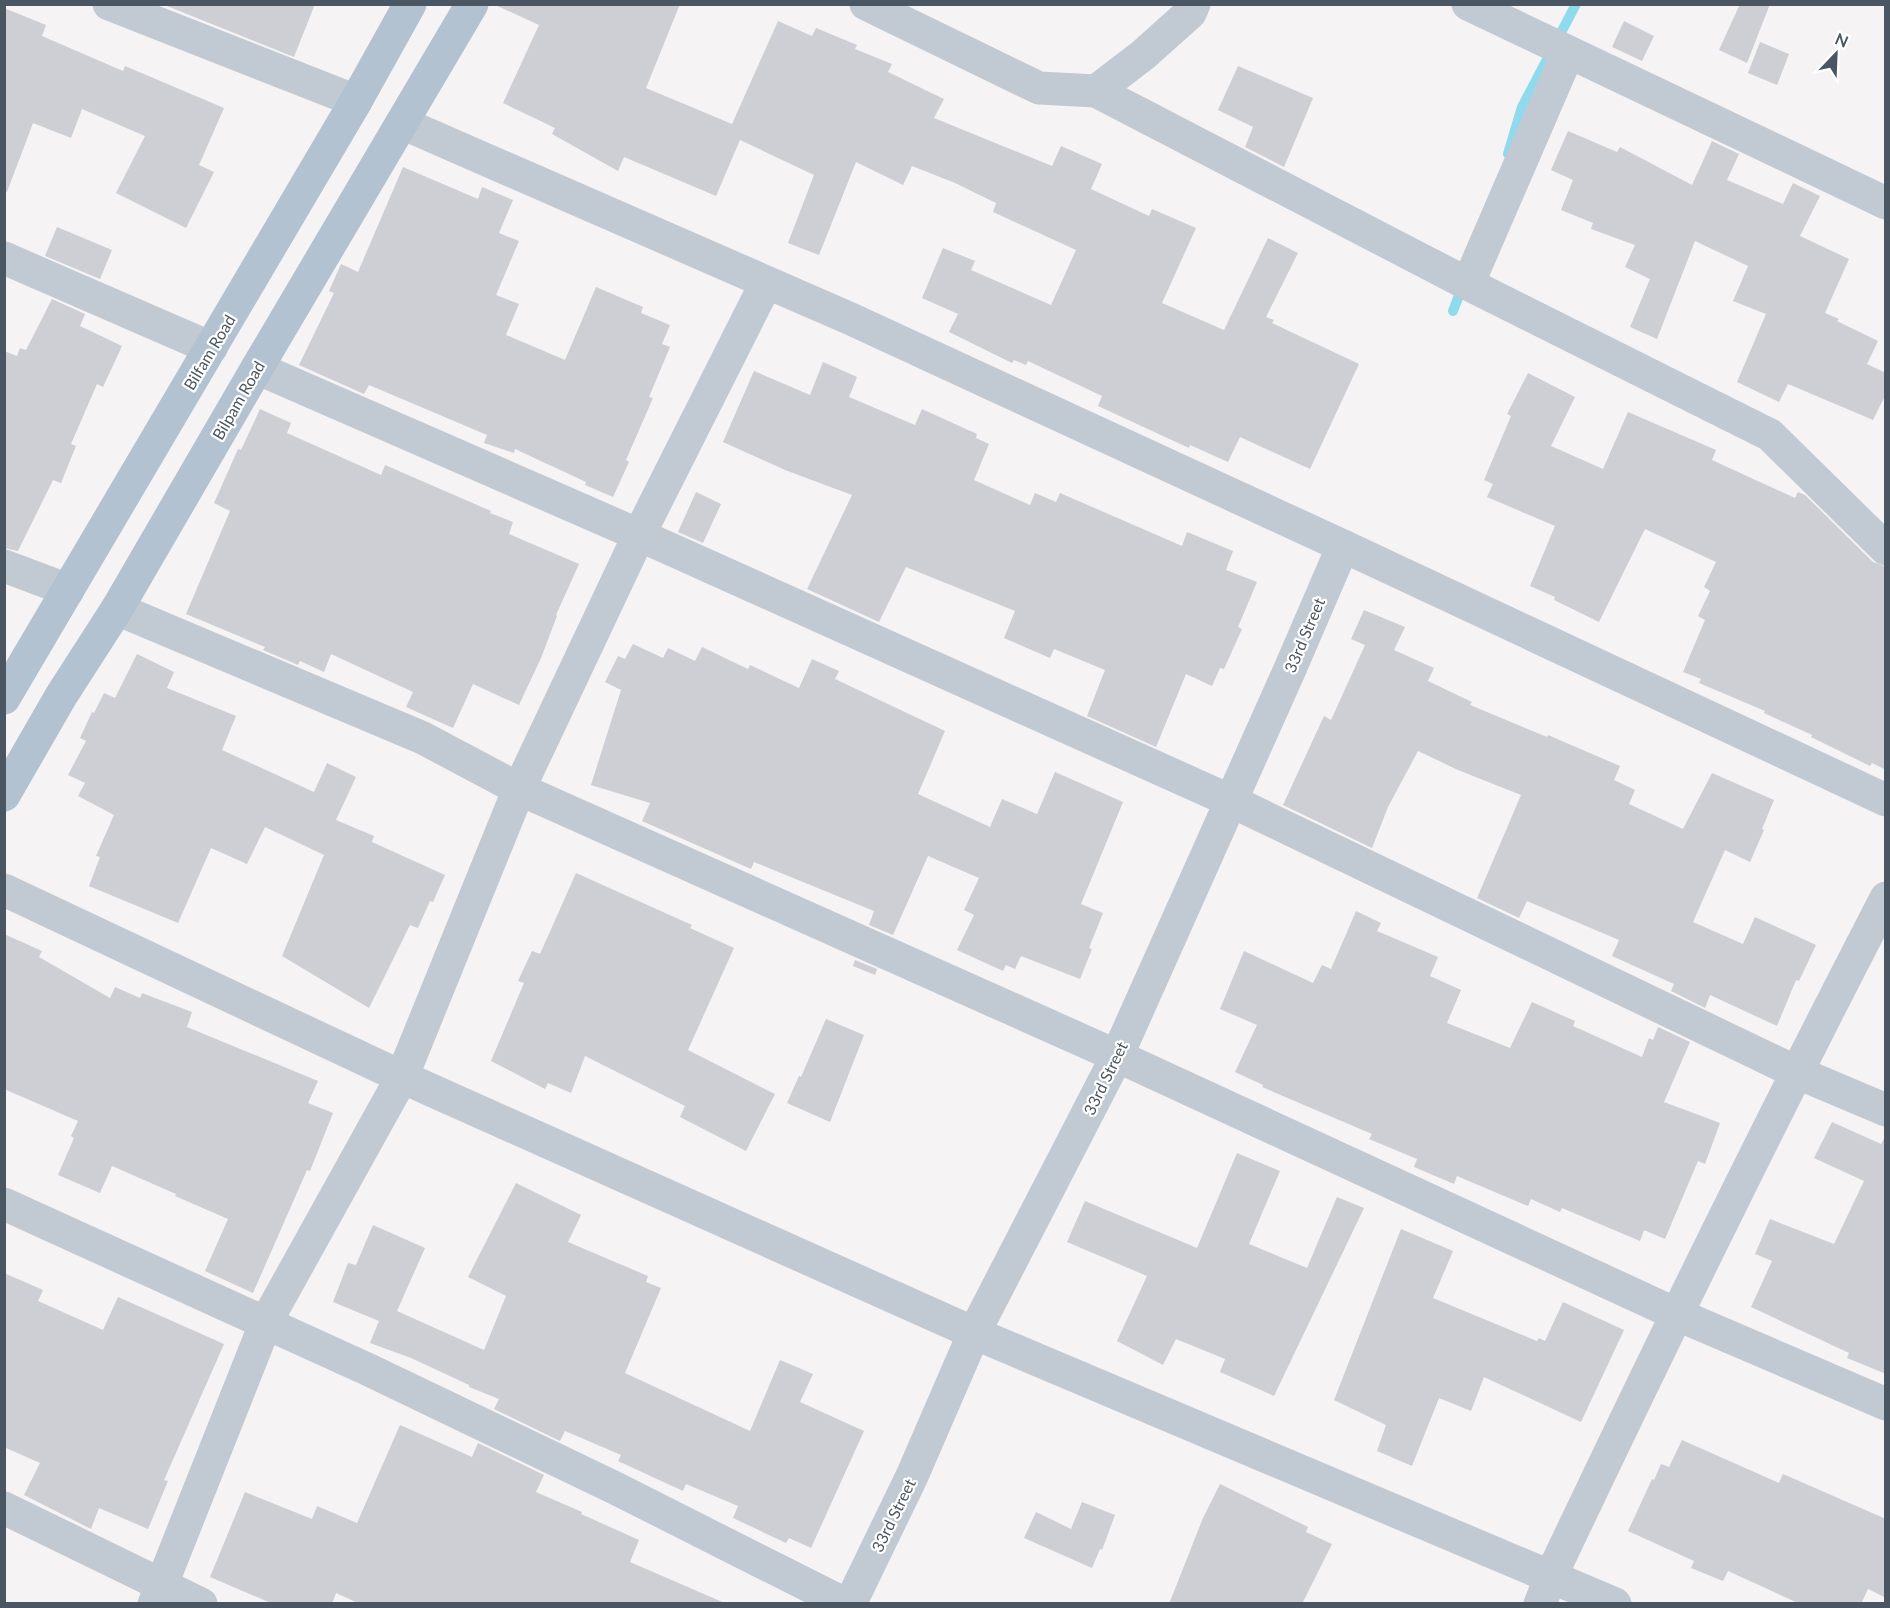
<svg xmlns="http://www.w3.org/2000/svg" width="1890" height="1608" viewBox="0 0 1890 1608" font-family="Lato,sans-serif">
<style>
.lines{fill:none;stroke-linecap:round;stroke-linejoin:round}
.stream{stroke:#90daee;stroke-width:10}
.building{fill:#cdcfd5}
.minor{stroke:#c1cad2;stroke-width:33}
.major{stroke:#b3c2d1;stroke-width:33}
.labels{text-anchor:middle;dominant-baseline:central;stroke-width:4.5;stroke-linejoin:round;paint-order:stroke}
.street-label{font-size:16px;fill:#4a5661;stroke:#fff}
</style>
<rect width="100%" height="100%" fill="#f5f3f3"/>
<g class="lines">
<g class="stream">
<polyline points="1508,154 1522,107 1576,4"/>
<polyline points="1453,311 1463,285"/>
</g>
</g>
<g class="building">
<polygon points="162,4 315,4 294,57"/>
<polygon points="493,4 680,4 646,88 732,124 778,21 812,36 816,28 857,45 855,49 892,64 888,72 944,99 934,118 1052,166 1061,146 1102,164 1091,189 1149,216 1152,209 1196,228 1162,303 1224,330 1268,238 1298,253 1266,317 1274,320 1272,323 1359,364 1310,469 1240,437 1228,462 1190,445 1189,448 1098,406 1102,396 1028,361 1026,365 1014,360 1012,363 949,332 958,314 922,298 943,248 975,261 971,270 1051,305 1076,250 993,212 996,203 955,183 912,166 903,185 856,162 819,255 788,243 814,175 740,140 716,196 624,157 618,171 552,134 555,128 503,103 539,25"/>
<polygon points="1740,4 1770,4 1747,63 1719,50"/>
<polygon points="4,8 46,25 42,36 123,71 125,66 224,108 199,165 214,172 186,228 116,193 145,136 82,109 71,138 33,123 7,192 4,192"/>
<polygon points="1624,21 1654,36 1642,61 1612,47"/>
<polygon points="1760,42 1789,54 1777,85 1748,73"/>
<polygon points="1238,66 1313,98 1284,167 1245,147 1253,127 1218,110"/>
<polygon points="1568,131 1617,152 1620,147 1692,185 1712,141 1739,154 1727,180 1783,204 1793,183 1820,196 1800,236 1849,259 1825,313 1839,319 1837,321 1878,341 1867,364 1886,373 1886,394 1873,420 1788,384 1779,402 1737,382 1766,314 1733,301 1748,266 1695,241 1657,339 1630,327 1650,279 1625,267 1635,245 1591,229 1593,223 1561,210 1573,180 1551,170"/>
<polygon points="403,167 478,199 482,187 513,200 499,233 519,241 496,295 519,304 506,335 565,360 596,287 643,307 641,313 670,325 662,344 670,347 649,397 653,398 626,460 629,462 613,497 585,485 586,482 515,449 514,453 484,443 487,435 369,385 364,394 299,365 334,293 329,291 341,264 358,272"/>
<polygon points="57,227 112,250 100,279 45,256"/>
<polygon points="52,299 85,314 80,326 122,346 103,387 97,384 71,444 76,446 61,483 53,480 18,551 4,548 4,351 17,356 20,348 26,350"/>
<polygon points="823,362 857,377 849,397 915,425 922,409 977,434 976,438 989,444 974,480 1030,505 1035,493 1056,502 1060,493 1182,546 1187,532 1233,551 1226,570 1257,582 1238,627 1242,629 1224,669 1220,668 1212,686 1186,674 1156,747 1087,716 1105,670 1054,649 1050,658 1004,638 1015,611 906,567 879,622 807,589 852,495 785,470 723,442 754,371 810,395"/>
<polygon points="1528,373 1575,397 1551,446 1603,469 1628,412 1716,450 1712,460 1795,498 1798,492 1805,495 1873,562 1886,567 1886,770 1872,763 1870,766 1811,737 1812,735 1764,713 1765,711 1699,683 1701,679 1683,672 1705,620 1698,616 1710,591 1704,587 1716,562 1645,529 1599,622 1554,600 1555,597 1530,586 1555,526 1487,497 1493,484 1484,480 1511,416 1507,414"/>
<polygon points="260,409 291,423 287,433 381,475 385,465 491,511 490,513 513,522 509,534 579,564 556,615 557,616 541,658 519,705 473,684 453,728 406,707 413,692 331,654 324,672 300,661 298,665 263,650 265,647 186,614 230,511 214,503 238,449 241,450"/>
<polygon points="696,492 721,504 703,543 678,532"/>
<polygon points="1364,610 1405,627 1394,650 1434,668 1428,681 1472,702 1470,705 1547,737 1548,735 1620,766 1614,780 1635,790 1629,804 1683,829 1712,773 1774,800 1762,829 1764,830 1750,862 1725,850 1693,922 1743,944 1755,917 1816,945 1799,981 1796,980 1777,1026 1710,995 1705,1008 1671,991 1674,984 1612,956 1619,940 1527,901 1519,918 1477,898 1521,795 1458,770 1418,751 1388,807 1372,848 1283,805 1324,716 1331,720 1365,645 1351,639"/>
<polygon points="633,644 663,658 668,648 695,661 702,647 748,669 750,665 799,688 812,659 839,671 835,679 945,731 918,794 990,827 1002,799 1037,814 1055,772 1123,802 1081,904 1103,913 1089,948 1092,949 1080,979 1021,956 1015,969 1006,965 1003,971 957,950 974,915 964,910 979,878 928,856 893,935 869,925 874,911 754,862 751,869 642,821 650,803 591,785 621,690 605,682 618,656 625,659"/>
<polygon points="137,654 174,672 167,688 236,716 222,750 314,792 327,763 356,777 336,820 374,836 372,842 445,875 433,902 430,901 418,928 410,925 369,1008 282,956 324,855 265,827 247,864 211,848 178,923 89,886 100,857 96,856 114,815 78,796 85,783 68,775 86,741 80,738 92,712 94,713 104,693 115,698"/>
<polygon points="576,873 692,925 690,928 734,948 688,1050 775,1094 746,1151 680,1117 685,1106 585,1056 571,1093 548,1083 545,1089 491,1061 524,983 518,981 532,951 540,954"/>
<polygon points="1356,911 1381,923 1377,931 1438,957 1430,976 1461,990 1447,1023 1510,1048 1532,1002 1575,1021 1573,1026 1642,1057 1649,1038 1653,1040 1658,1027 1690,1042 1664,1102 1720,1123 1705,1164 1698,1161 1665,1239 1644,1230 1640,1241 1562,1208 1560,1212 1531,1199 1528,1206 1457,1176 1454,1184 1414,1167 1417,1159 1369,1139 1372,1134 1262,1087 1263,1085 1235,1072 1257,1025 1220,1009 1244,951 1313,983 1322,965 1331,969"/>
<polygon points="4,934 42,951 39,957 110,998 115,987 140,998 142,993 192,1012 187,1027 318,1081 308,1103 333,1113 310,1171 307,1170 253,1293 205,1271 228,1219 175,1196 176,1194 112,1166 100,1193 58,1175 74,1138 71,1136 78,1121 4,1089"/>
<polygon points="855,960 877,969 875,975 853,966"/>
<polygon points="826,1019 864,1035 830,1122 787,1103 799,1076 801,1077"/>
<polygon points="1832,1122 1881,1144 1886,1135 1886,1374 1847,1358 1849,1353 1751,1307 1772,1261 1755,1254 1770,1219 1834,1244 1864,1181 1814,1158"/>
<polygon points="1237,1153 1280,1171 1249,1244 1307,1268 1337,1197 1364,1208 1274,1396 1220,1372 1225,1359 1176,1339 1163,1365 1117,1341 1147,1276 1067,1242 1085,1201 1197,1248"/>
<polygon points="516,1183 581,1215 568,1242 648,1276 646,1282 661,1288 625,1373 750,1431 780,1360 813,1374 800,1402 864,1431 811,1548 789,1538 786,1543 733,1518 738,1506 686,1484 683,1491 618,1461 621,1455 565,1431 560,1441 494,1409 499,1399 469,1387 469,1385 411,1358 370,1343 379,1321 333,1302 348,1263 356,1265 373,1225 425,1248 397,1311 484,1350 506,1296 468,1277"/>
<polygon points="1401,1229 1453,1251 1433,1298 1537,1341 1539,1338 1545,1341 1563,1302 1624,1330 1581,1422 1484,1377 1471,1411 1439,1398 1412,1466 1377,1451 1386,1425 1334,1400"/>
<polygon points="4,1273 43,1290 38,1301 103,1330 118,1297 224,1344 164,1480 168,1481 148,1529 99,1508 91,1529 24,1495 40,1463 4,1447"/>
<polygon points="400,1425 472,1457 478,1443 544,1475 536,1492 582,1512 581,1514 639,1540 630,1562 727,1604 360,1604 336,1593 332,1604 273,1604 210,1577 245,1492 312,1519 317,1506 357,1523"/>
<polygon points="1682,1440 1779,1483 1783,1474 1886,1519 1886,1598 1868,1589 1861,1604 1800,1604 1728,1571 1723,1581 1691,1568 1694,1561 1628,1531 1652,1479 1654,1480 1661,1464 1669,1467"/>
<polygon points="1220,1484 1308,1527 1306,1532 1332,1544 1302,1604 1169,1604 1203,1518"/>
<polygon points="1082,1502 1115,1515 1102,1550 1100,1549 1092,1568 1024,1538 1036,1512 1071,1529"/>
</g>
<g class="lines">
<g class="minor">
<polyline points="109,4 356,101"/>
<polyline points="866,4 1039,88 1096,91 1143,55 1190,13 1194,4"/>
<polyline points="1468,4 1886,203"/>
<polyline points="1096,91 1468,284 1770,435 1886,549"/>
<polyline points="402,123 851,319 1343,546 1886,800"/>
<polyline points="4,258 211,348"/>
<polyline points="1468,284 1568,53"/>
<polyline points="257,368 639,535 1231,801 1796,1072 1886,1110"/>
<polyline points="4,566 68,590"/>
<polyline points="117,609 423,738 519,789 1117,1056 1676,1314 1886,1404"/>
<polyline points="4,890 402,1077 974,1333 1615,1604"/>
<polyline points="4,1204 367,1369 613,1487 845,1604"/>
<polyline points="4,1508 201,1604"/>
<polyline points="154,1604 266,1322 402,1077 519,789 639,535 766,283"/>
<polyline points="850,1604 912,1476 974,1333 1117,1056 1290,669 1343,546"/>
<path d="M 1540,1604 L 1551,1576 C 1659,1348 1770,1122 1886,898"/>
</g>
<g class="major">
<polyline points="4,698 356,101 410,4"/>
<polyline points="4,795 61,696 117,609 257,368 472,4"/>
</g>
</g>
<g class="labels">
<g class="street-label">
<text transform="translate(209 352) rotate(-59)">Bilfam Road</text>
<text transform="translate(238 400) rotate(-60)">Bilpam Road</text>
<text transform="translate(1304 635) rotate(-67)">33rd Street</text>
<text transform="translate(1105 1078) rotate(-64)">33rd Street</text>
<text transform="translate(893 1515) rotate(-64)">33rd Street</text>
</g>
</g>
<rect width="1890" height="1608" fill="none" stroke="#4a5661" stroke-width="12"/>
<g transform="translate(1836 54) rotate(23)" stroke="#ffffff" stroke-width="4.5" paint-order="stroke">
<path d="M0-4.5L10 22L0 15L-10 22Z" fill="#4a5661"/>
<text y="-9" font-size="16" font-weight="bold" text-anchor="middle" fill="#4a5661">N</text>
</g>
</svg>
